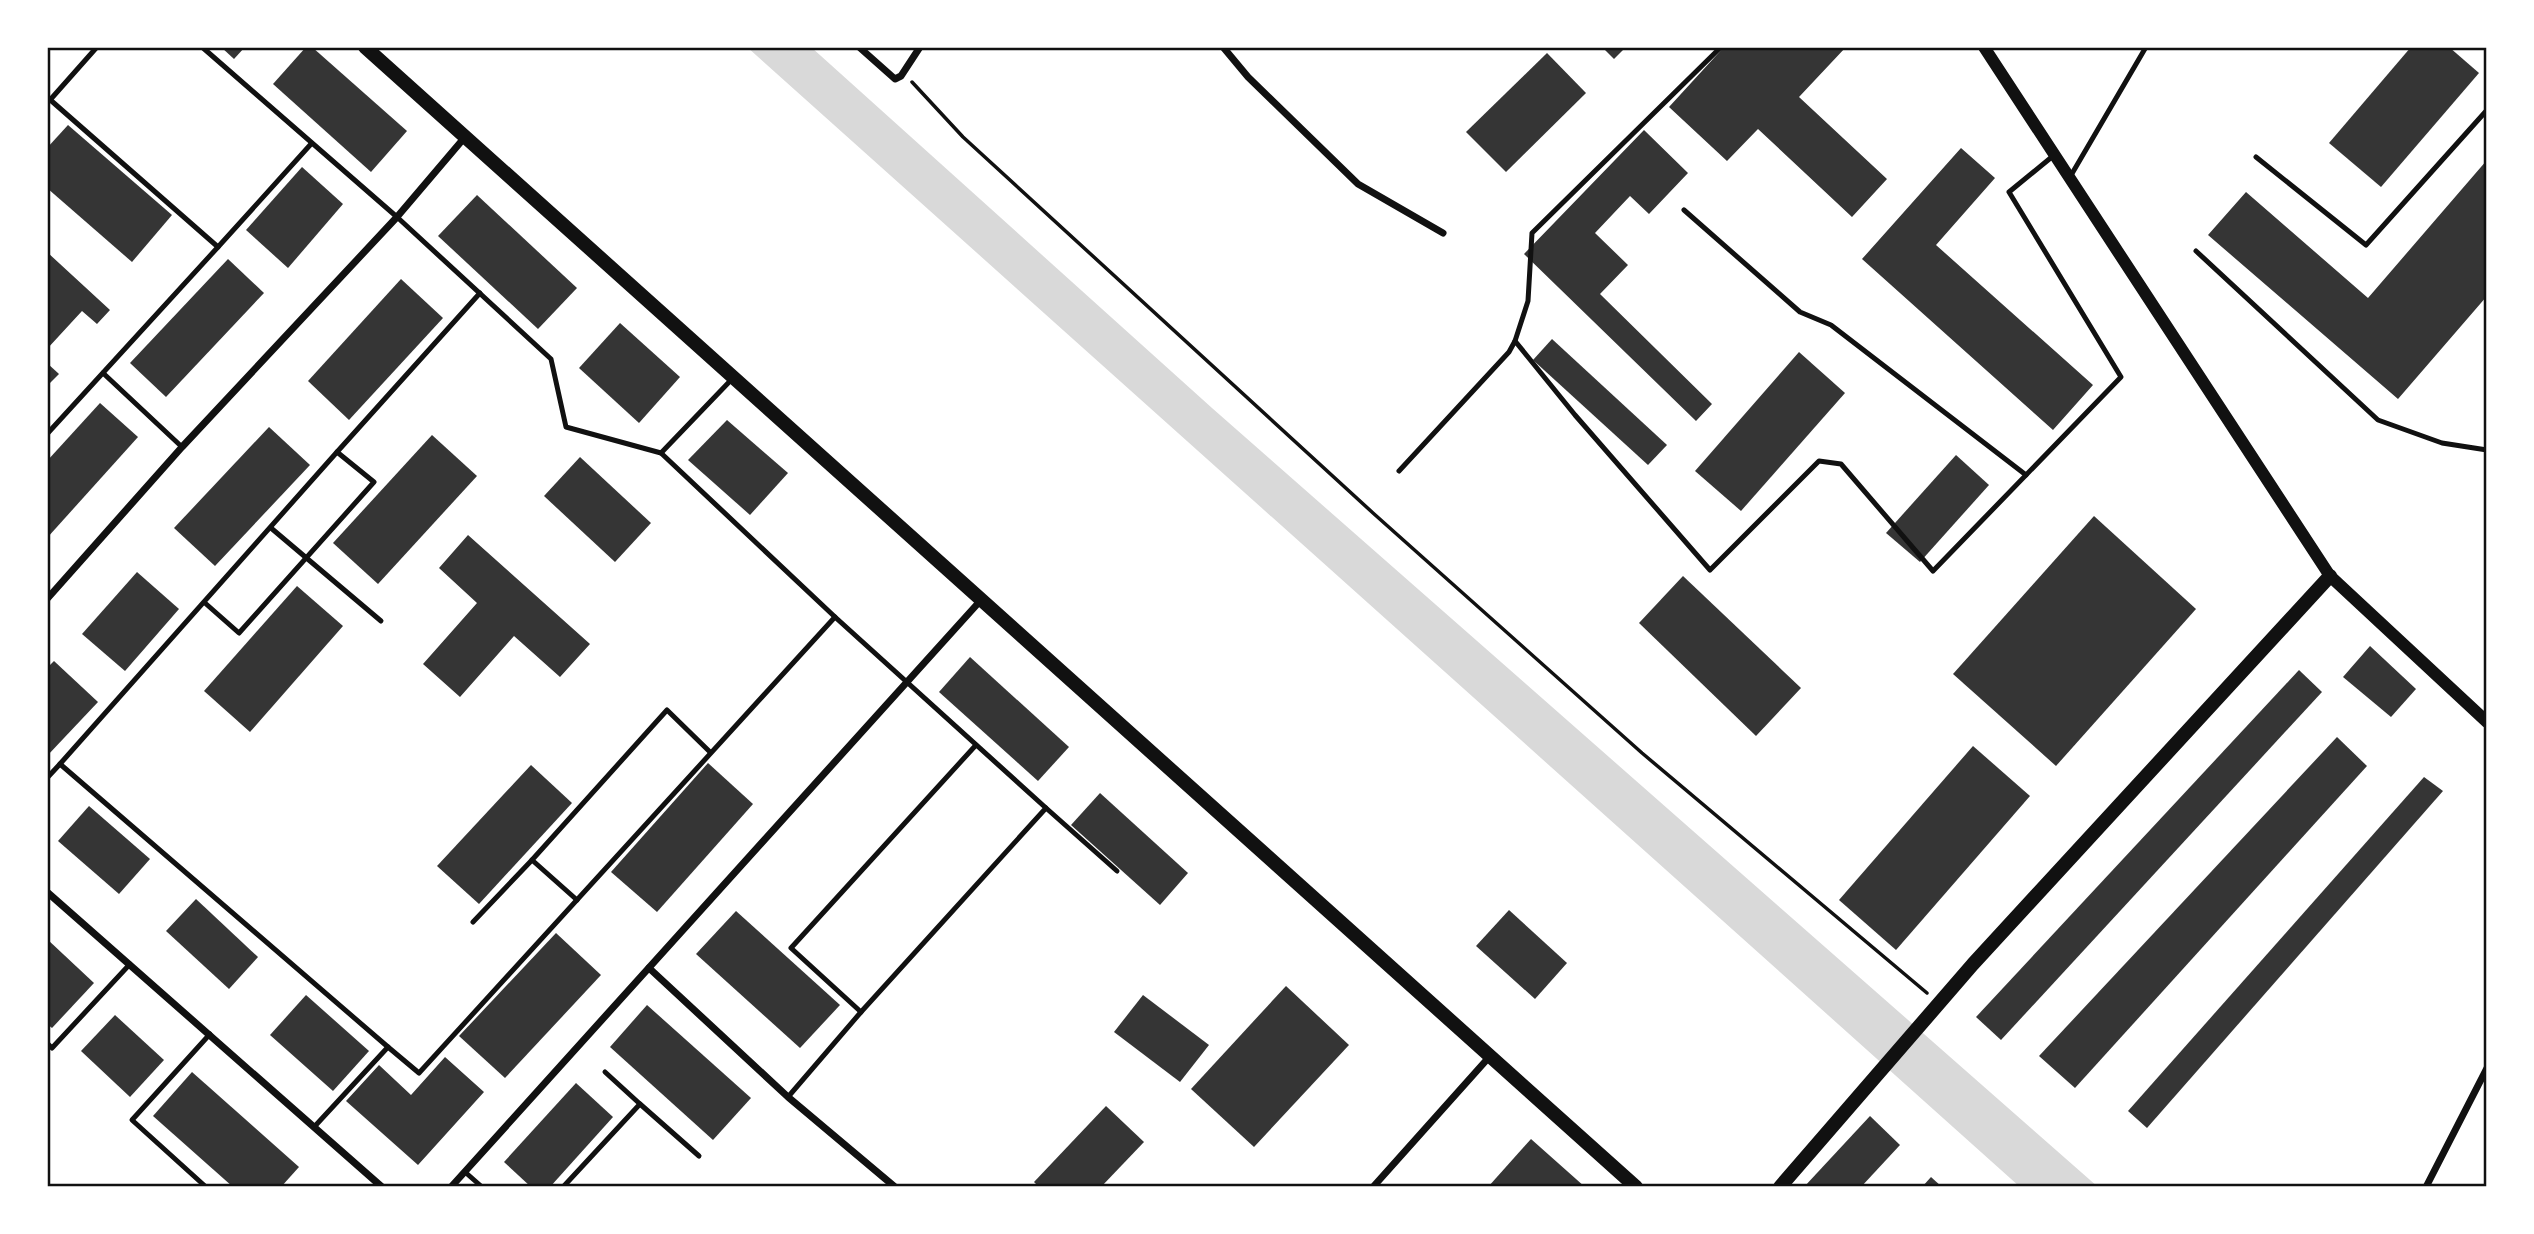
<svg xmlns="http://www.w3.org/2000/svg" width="2534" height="1234" viewBox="0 0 2534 1234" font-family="Ubuntu,sans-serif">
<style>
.water{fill:#d9d9d9}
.building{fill:#353535}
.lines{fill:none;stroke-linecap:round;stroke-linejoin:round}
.path{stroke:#111;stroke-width:3.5}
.service{stroke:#111;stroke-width:5}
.minor{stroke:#111;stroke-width:7}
.tertiary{stroke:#111;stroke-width:12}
.secondary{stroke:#111;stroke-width:14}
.neatline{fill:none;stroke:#111;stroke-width:2.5}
</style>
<rect width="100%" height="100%" fill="#fff"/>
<polygon class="water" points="747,47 811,47 1212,408 2098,1187 2020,1187"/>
<g class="building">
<polygon points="221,47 245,47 234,59"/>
<polygon points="306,47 312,47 407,131 371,172 273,84"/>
<polygon points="1602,47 1626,47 1614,59"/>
<polygon points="1724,47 1846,47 1799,97 1887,179 1852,217 1758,129 1727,161 1669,107"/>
<polygon points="2411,47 2449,47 2479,73 2381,187 2329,143"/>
<polygon points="1547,53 1586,93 1506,172 1466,132"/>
<polygon points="68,125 172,215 132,262 47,188 47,148"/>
<polygon points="1644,130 1688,173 1649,214 1630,196 1595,233 1628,265 1600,294 1712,404 1696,421 1524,254"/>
<polygon points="1961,148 1995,178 1936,245 2093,385 2053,430 1862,259"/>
<polygon points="2487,160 2487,296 2398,399 2208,235 2246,192 2368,298"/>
<polygon points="302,167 343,204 288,268 246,230"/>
<polygon points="477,195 577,288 538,329 438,236"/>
<polygon points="47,252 110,310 97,324 82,311 47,349"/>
<polygon points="228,259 264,293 166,397 130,363"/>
<polygon points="401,279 443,318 349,420 308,381"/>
<polygon points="620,323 680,377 639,423 579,368"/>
<polygon points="1552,339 1667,445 1648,465 1533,360"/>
<polygon points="1799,352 1845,393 1741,511 1695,471"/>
<polygon points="47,363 59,374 47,386"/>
<polygon points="100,403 138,437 47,538 47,461"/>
<polygon points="727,420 788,473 750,515 688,460"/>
<polygon points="269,427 310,465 215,566 174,528"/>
<polygon points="432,435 477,476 378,584 333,543"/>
<polygon points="1956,455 1989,485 1920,562 1886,533"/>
<polygon points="580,457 651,523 615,562 544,496"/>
<polygon points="2094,516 2196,609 2056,766 1953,674"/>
<polygon points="468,535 590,644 560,677 514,636 460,697 423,664 477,603 439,568"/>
<polygon points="137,572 179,609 125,671 82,634"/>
<polygon points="1683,576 1801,688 1756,736 1639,623"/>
<polygon points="297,586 343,626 250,732 204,691"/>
<polygon points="2370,646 2416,689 2391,717 2343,677"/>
<polygon points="970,657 1069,747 1038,781 939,692"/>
<polygon points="54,661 98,702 47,756 47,668"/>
<polygon points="2299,670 2322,692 2001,1040 1976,1017"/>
<polygon points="2337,737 2367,766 2075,1088 2039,1056"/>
<polygon points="1973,746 2030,796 1896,950 1839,900"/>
<polygon points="708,763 753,804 657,912 611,872"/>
<polygon points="531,765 572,803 479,904 437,866"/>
<polygon points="2424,777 2443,791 2147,1128 2128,1111"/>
<polygon points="1100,793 1188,873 1160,905 1071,825"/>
<polygon points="89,806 150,859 119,894 58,841"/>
<polygon points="196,899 258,957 229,989 166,931"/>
<polygon points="1509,910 1567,963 1535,999 1476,946"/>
<polygon points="736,911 840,1005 800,1048 696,954"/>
<polygon points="556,933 601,975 505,1078 459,1036"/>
<polygon points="47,939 94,983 52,1028 47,1024"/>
<polygon points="1286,986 1349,1045 1254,1147 1191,1089"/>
<polygon points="306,995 369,1051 333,1091 270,1035"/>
<polygon points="1143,995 1209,1045 1180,1082 1114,1032"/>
<polygon points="647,1005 751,1098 713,1140 610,1047"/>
<polygon points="115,1015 164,1060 130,1097 81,1051"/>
<polygon points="445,1057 484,1092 418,1165 346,1101 379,1065 411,1095"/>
<polygon points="192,1072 299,1167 281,1187 233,1187 153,1116"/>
<polygon points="576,1083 613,1117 550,1187 531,1187 504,1162"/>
<polygon points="1106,1106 1144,1142 1101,1187 1039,1187 1034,1182"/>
<polygon points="1870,1116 1900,1145 1861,1187 1804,1187"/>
<polygon points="1531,1139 1585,1187 1488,1187"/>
<polygon points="1931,1177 1942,1187 1922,1187"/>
</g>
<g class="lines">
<polyline class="path" points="912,82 963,137 1373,513 1642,753 1927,993"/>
<g class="service">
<polyline points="202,47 397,217 551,359 566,427 661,453 732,379"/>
<polyline points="47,97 218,247 311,144"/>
<polyline points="50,100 97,47"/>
<polyline points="2256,157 2366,245 2487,110"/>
<polyline points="2070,177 2146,47"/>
<polyline points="1684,210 1800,312 1831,325 2026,475"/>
<polyline points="2196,251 2378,420 2442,443 2487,450"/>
<polyline points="1515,341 1528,301 1532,233 1721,47"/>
<polyline points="103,373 182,447"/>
<polyline points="47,434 218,247"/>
<polyline points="337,452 480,293"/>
<polyline points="661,453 835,617 1046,808 861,1012 791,948 976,745"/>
<polyline points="1399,471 1509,352 1515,341 1575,415 1710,570 1819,461 1841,464 1933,571 2121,377 2009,192 2053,156"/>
<polyline points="271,528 381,621"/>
<polyline points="60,764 337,452 374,482 239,633 205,603"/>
<polyline points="47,778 60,764 388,1047"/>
<polyline points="1046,808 1117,871"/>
<polyline points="577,900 532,860 667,710 710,752"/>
<polyline points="473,922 532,860"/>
<polyline points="47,1043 52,1048 130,964"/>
<polyline points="605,1072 640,1104"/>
<polyline points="788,1097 861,1012"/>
<polyline points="315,1126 388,1047 419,1073 835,617"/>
<polyline points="465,1172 482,1187"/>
<polyline points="206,1187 132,1120 210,1034"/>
<polyline points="563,1187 640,1104 699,1156"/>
</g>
<g class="minor">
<polyline points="859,47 895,79 901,76 920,47"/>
<polyline points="1223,47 1248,77 1358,184 1443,233"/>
<polyline points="47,599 182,447 397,217 465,137"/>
<polyline points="47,892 382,1187"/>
<polyline points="649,968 788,1097 895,1187"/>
<polyline points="451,1187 981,600"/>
<polyline points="1373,1187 1491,1055"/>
<polyline points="2426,1187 2487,1068"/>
</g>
<polyline class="tertiary" points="1984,47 2330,576 2487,722"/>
<g class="secondary">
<polyline points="365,47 1636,1187"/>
<polyline points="1780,1187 1973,964 2330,576"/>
</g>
</g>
<rect width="2534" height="1234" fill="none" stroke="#ffffff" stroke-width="98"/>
<rect x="49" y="49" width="2436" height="1136" class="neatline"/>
</svg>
